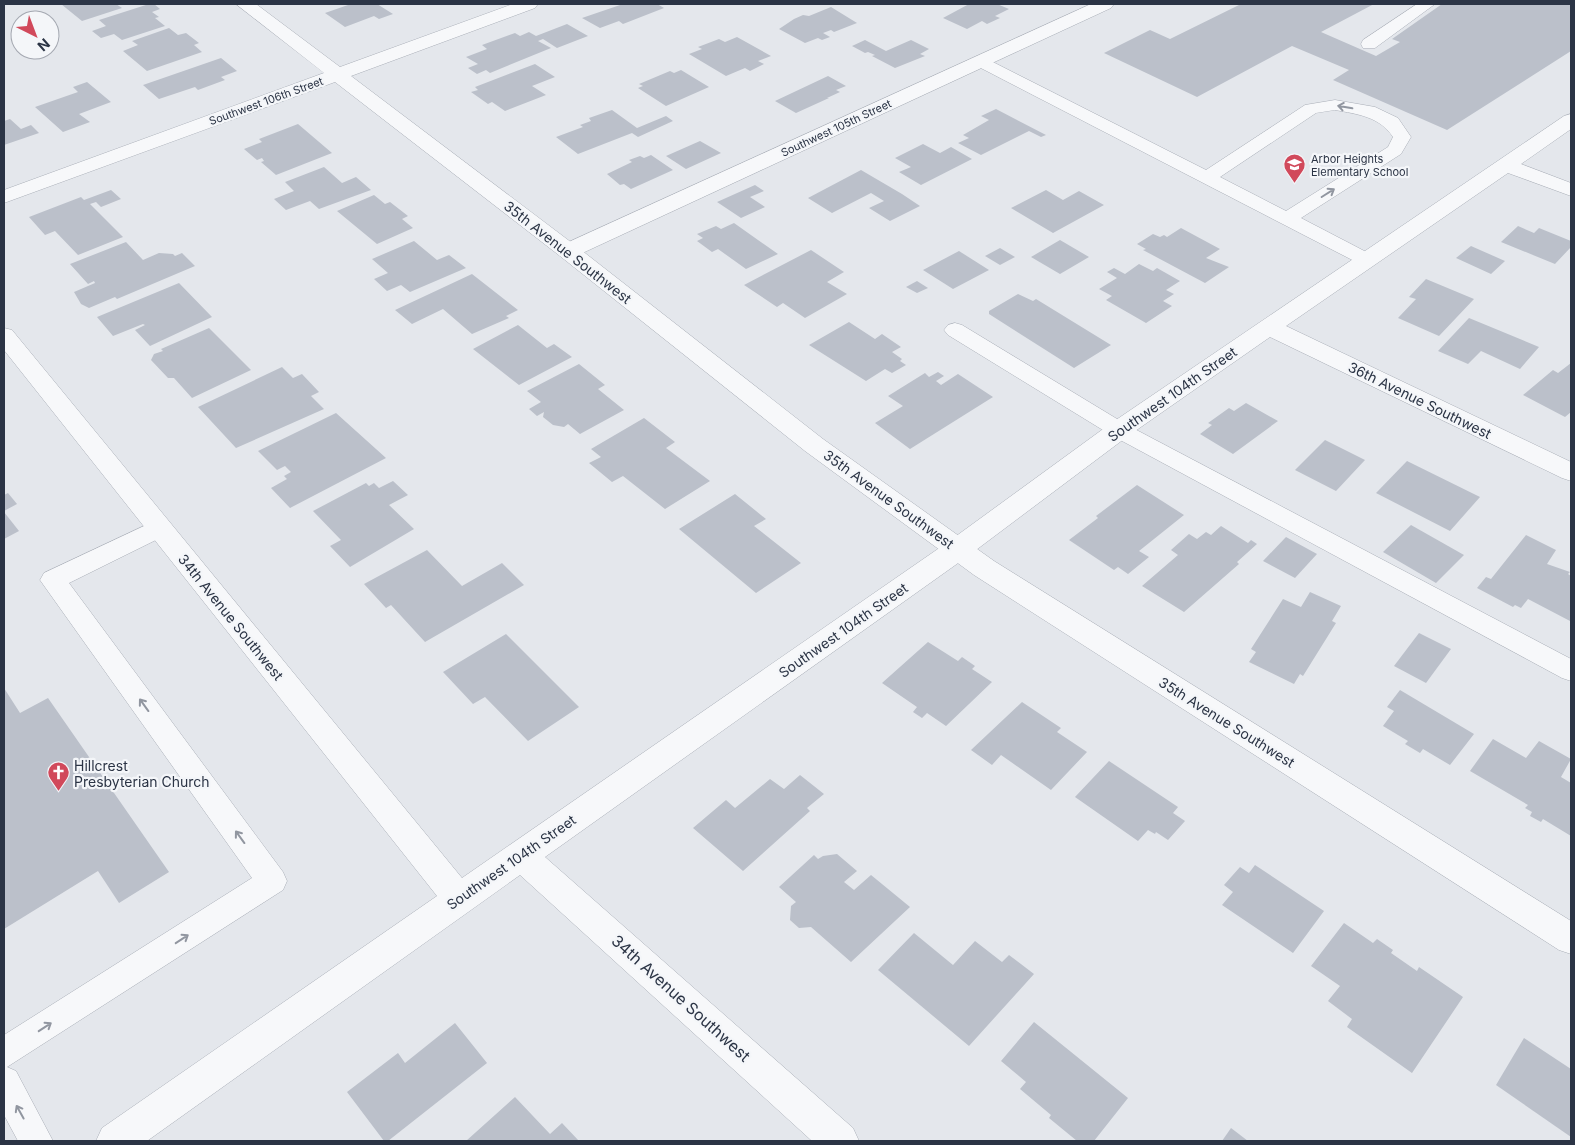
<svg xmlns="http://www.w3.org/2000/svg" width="1575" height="1145" viewBox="0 0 1575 1145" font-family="Inter,sans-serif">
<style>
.building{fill:#bbc0ca}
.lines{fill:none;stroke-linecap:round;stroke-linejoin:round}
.service-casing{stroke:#a9aeb7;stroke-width:1}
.minor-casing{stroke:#a9aeb7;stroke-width:1}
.tertiary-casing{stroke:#a9aeb7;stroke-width:1}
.service{fill:#f7f8fa;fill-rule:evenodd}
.minor{fill:#f7f8fa;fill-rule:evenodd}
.tertiary{fill:#f7f8fa;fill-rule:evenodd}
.oneway{stroke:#9196a0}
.labels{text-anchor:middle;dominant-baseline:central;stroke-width:4.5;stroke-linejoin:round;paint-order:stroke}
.far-street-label{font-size:11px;fill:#2b3445;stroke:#f4f6f9}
.far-poi-label{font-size:11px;fill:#2b3445;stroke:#f4f6f9;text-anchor:start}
.street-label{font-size:14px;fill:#2b3445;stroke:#f4f6f9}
.poi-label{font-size:14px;fill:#2b3445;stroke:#f4f6f9;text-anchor:start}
.near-street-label{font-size:16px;fill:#2b3445;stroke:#f4f6f9}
</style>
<rect width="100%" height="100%" fill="#e4e7ec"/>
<g class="building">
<polygon points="61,4 116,4 122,8 82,21"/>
<polygon points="149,4 154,4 160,9 152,12 159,17 155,18 165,26 122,40 114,34 101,38 92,31 106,26 99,20"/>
<polygon points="346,4 377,4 393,14 379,19 374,16 345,27 325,13 348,5"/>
<polygon points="623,4 657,4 664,8 623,24 619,21 600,28 582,18"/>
<polygon points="969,4 997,4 1009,9 995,16 1000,18 987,24 982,21 967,29 943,18"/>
<polygon points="1241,4 1374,4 1321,32 1376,56 1400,42 1392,39 1442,4 1571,4 1571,51 1447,130 1333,80 1349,70 1292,46 1197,97 1104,53 1150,30 1170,39"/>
<polygon points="831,7 857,23 834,32 831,30 823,33 830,37 822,40 818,38 805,43 779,29 794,19 803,15 809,16"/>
<polygon points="567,24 588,36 557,48 543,39 538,41 551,48 490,73 486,70 477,74 468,68 478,64 466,57 487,49 482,45 515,33 520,36 529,32 536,36"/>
<polygon points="169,28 178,35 186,33 199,43 194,45 202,52 147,71 123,51 138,45 132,41"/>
<polygon points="737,37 771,56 758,61 764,64 750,71 745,68 726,76 689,54 702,49 698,47 719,39 725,42"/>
<polygon points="865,40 886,51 911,40 929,49 920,54 925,56 895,68 872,56 875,55 868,52 865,53 852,46"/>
<polygon points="221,58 237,71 221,77 225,80 198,90 195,87 159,99 143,85"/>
<polygon points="535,64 555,77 532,86 546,95 505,111 492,102 488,104 471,92 478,90 475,87"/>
<polygon points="681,70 709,87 666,106 638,88 643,86 639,84 670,71 674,73"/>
<polygon points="828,76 846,86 836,90 840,92 827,98 829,98 796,113 775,101"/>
<polygon points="87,82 111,102 79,114 90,122 63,132 35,107 78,92 73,87"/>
<polygon points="996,109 1046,135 1041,137 1029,131 981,155 958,143 969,138 963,135 989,120 981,116"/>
<polygon points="612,110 637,128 666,116 673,121 638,137 632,133 578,154 556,137 583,127 580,125 591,121 589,118"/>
<polygon points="10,119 21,129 31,125 39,133 4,145 4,121"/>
<polygon points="298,124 332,153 276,175 261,162 264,161 262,158 257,160 244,149 262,142 259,139"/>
<polygon points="700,141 721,153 686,169 666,156"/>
<polygon points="923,144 940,153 951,147 972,159 921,185 899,172 911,167 895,158"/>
<polygon points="651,155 673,170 631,189 624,184 620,185 607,174 632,162 629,160 640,156 644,158"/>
<polygon points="324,167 342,183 356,177 371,190 319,209 310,201 286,210 274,199 294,191 285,182"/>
<polygon points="861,170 902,194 920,206 890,221 869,208 884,201 871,193 832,213 808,198"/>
<polygon points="755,185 764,191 750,197 765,207 741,218 717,202"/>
<polygon points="111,190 121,199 101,207 96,202 90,204 123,237 78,255 55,231 45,235 29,217 81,197 84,200"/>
<polygon points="1046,190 1063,200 1079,191 1104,205 1053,233 1011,208"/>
<polygon points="374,195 385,204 390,202 408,216 402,219 413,228 377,244 337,211"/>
<polygon points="734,223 778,254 746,269 718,249 712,252 697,241 703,238 697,234 716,226 721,229"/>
<polygon points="1518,226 1534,233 1539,228 1571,241 1571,247 1555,264 1501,242"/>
<polygon points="1181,228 1220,249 1206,258 1229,267 1205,283 1143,250 1146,249 1137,244 1153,234 1160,237 1164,235 1167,237"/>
<polygon points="1060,240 1089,257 1060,274 1031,257"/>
<polygon points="414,241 437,260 449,255 466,268 410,292 401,285 387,291 374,279 388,273 372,259"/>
<polygon points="126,242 143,260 159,253 173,254 175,256 182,253 195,266 117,299 115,297 89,308 81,304 74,292 95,283 94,281 88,284 70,264"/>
<polygon points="1471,246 1505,261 1491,274 1456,258"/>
<polygon points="1000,248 1015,257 1000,265 985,256"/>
<polygon points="811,250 844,272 827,282 847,294 805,318 783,303 777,307 744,285"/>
<polygon points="959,251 989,270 953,289 923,270"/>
<polygon points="1139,264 1153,271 1157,268 1180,281 1166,290 1174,294 1163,301 1172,306 1146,323 1106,300 1112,296 1099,289 1117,278 1107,272 1114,268 1125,274"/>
<polygon points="472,274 518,310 506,316 509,318 472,334 443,309 412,324 395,310"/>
<polygon points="1426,279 1474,299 1439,336 1398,318 1416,299 1409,297"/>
<polygon points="917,281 928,288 917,293 906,287"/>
<polygon points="179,283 212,317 150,346 135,330 145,325 143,324 113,336 97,317"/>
<polygon points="1018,294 1033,301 1036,299 1111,345 1074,368 989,314 989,311"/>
<polygon points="1469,318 1539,347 1520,369 1481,351 1468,364 1438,351"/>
<polygon points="849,322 875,339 882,334 901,347 892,352 902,359 900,361 906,365 892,373 885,369 866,381 809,345"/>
<polygon points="518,325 547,348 554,344 572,357 519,385 473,349"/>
<polygon points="209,328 251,370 192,398 174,378 168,378 151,360 154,354 163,351 161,349"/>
<polygon points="1571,363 1571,412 1565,417 1523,395 1553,370 1558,373"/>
<polygon points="579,364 605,385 598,389 624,410 580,434 568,424 564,427 553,425 543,417 544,412 537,416 529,409 541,402 527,391"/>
<polygon points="282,367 293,378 302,374 319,392 311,396 324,409 236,448 198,407"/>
<polygon points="938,372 944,376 936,381 941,385 958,374 993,397 910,449 875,423 903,406 888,396 925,373 929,377"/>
<polygon points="1246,403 1278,421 1233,454 1200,434 1212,425 1208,423 1229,408 1234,411"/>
<polygon points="336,413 386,458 290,508 271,488 287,479 284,476 291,472 285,466 277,470 258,451"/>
<polygon points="644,418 675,442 666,448 710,481 665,509 623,476 612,482 589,463 601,457 591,449"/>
<polygon points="1325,440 1365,460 1336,491 1295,470"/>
<polygon points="1407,461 1480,497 1450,531 1376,493"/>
<polygon points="393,481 408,495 389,505 414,529 350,567 330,546 341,540 313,511 366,483 369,486 374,483 379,488"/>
<polygon points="1137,485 1184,515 1139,551 1149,557 1128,574 1118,567 1114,570 1069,540 1098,518 1096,516"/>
<polygon points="8,493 17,504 4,511 4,495"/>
<polygon points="735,494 766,519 754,526 801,563 756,593 679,529"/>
<polygon points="4,512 19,531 4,539"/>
<polygon points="1411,525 1464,555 1436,583 1383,552"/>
<polygon points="1221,526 1248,543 1251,540 1257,544 1237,562 1239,564 1184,612 1142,586 1178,555 1171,550 1189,534 1197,539 1206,532 1211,535"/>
<polygon points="1526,535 1556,550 1547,564 1570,572 1568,574 1571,576 1570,621 1528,599 1521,608 1515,605 1513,607 1477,588 1486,577 1491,579"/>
<polygon points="1286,537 1317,554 1295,578 1263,561"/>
<polygon points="427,550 462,586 502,563 524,585 425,642 391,605 386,608 364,584"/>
<polygon points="1310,592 1341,606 1332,621 1336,623 1303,676 1300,674 1294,684 1249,662 1256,652 1251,649 1283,599 1301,607"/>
<polygon points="1419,633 1451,649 1426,683 1394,666"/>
<polygon points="506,634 579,707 528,741 485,697 473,704 443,672"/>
<polygon points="928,642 958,661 962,657 975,666 972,669 992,682 946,726 927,713 922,718 913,712 917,707 882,683"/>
<polygon points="4,688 20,713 48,698 169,872 119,903 98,871 4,929"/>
<polygon points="1400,690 1474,734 1450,765 1423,749 1420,753 1405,744 1408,741 1383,726 1394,711 1387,707"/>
<polygon points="1022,702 1061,728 1057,732 1087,752 1051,790 1001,755 992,765 971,750"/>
<polygon points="1493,739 1526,758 1539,741 1571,759 1561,777 1571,783 1571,836 1543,819 1541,822 1530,816 1532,812 1525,808 1528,805 1470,771"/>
<polygon points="1109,761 1178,807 1173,813 1185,821 1168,840 1156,832 1155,834 1148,830 1138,841 1075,797"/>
<polygon points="800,775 824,794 807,808 810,811 743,871 693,828 726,800 735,808 770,779 784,789"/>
<polygon points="837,854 857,871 844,882 854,890 871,875 910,907 851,962 811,927 799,928 790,920 791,906 796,902 779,887 814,855 818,859 823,856"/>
<polygon points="1255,865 1324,911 1293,953 1222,905 1233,892 1224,885 1240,867 1249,873"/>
<polygon points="1344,923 1373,943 1377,939 1393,950 1391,953 1417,971 1419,967 1463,997 1412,1073 1347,1027 1352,1019 1328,1001 1340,986 1311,966"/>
<polygon points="914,933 953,965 975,941 1002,962 1009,955 1034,974 969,1046 878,970"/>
<polygon points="1034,1022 1128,1098 1094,1141 1077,1141 1049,1118 1051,1115 1020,1089 1026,1082 1001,1061"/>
<polygon points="455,1023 487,1063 388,1141 384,1141 347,1092 398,1053 405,1063"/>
<polygon points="1524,1038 1571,1069 1571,1137 1496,1085"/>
<polygon points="515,1097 550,1134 562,1123 579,1141 466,1141"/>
<polygon points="1231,1128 1248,1141 1222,1141"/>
</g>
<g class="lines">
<defs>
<g id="service">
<polygon points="1417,4 1435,4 1375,48 1363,48 1361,44 1363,40"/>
<path d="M 981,56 L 1206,170 L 1305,105 L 1335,100 L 1375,107 L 1398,118 L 1411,137 L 1401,154 L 1301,218 L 1374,256 L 1377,260 L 1374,264 L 1367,266 L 1360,264 L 975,65 L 973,61 L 975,57 ZM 1335,110 C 1358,114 1380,117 1393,137 L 1388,147 L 1286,211 L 1220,177 L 1316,113 Z"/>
<polygon points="955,323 962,325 1127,425 1571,659 1571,681 1562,678 1111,435 948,335 944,330 948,325"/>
<polygon points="159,519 168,522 171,528 168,534 69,583 283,872 287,881 283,890 7,1067 16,1071 53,1141 18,1141 4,1115 4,1035 252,878 40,580 44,573"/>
</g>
<g id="minor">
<polygon points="1091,4 1114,4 1111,8 576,256 568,258 560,256 557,251 560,246"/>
<polygon points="1571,114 1571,129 1521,164 1571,183 1571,196 1508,173 1286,326 1571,462 1571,481 1562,478 1270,337 1128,436 968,556 545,857 853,1128 859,1141 812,1141 520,875 147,1141 96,1141 102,1128 437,896 4,350 4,328 12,330 462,878 948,542 1110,424 1564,116"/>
</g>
<polygon id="tertiary" points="236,4 256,4 340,67 513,4 538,4 535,8 351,76 576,246 823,439 994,561 1571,921 1571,954 1559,950 974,575 805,451 560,256 335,82 4,203 4,190 324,73"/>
</defs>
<use href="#service" class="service-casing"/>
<use href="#minor" class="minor-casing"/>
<use href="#tertiary" class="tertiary-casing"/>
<use href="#service" class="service"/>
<use href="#minor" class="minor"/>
<use href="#tertiary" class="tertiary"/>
</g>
<defs><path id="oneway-shaft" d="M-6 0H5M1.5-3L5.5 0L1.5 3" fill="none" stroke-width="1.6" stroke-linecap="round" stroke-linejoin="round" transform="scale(1.25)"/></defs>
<g class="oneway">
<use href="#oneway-shaft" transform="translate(1345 107) rotate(-170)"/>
<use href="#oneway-shaft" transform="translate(1328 193) rotate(-32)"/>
<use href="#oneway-shaft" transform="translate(144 705) rotate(-126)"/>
<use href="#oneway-shaft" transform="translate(240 837) rotate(-126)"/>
<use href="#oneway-shaft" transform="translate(182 939) rotate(-33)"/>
<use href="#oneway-shaft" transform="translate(45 1027) rotate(-33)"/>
<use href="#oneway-shaft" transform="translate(20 1112) rotate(-119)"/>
</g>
<defs>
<symbol id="school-pin" viewBox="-11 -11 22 30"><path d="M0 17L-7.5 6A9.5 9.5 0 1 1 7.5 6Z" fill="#d1495b" stroke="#f4f6f9"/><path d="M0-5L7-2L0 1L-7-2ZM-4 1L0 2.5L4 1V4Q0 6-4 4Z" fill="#fff"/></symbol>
<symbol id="church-pin" viewBox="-11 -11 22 30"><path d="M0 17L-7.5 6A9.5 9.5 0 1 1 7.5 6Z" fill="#d1495b" stroke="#f4f6f9"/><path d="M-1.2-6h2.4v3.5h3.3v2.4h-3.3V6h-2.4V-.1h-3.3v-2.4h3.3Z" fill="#fff"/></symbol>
</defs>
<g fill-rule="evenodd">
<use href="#school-pin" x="1282" y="152" width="25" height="34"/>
<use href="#church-pin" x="46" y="760" width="25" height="34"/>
</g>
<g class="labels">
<g class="far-street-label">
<text transform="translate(266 101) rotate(-20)">Southwest 106th Street</text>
<text transform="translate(836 128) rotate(-25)">Southwest 105th Street</text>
</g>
<g class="far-poi-label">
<text x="1311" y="159">Arbor Heights<tspan x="1311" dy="13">Elementary School</tspan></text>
</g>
<g class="street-label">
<text transform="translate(568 252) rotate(38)">35th Avenue Southwest</text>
<text transform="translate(1172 394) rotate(-35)">Southwest 104th Street</text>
<text transform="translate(1420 400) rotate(26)">36th Avenue Southwest</text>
<text transform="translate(889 499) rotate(36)">35th Avenue Southwest</text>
<text transform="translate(231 617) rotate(51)">34th Avenue Southwest</text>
<text transform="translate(843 630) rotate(-35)">Southwest 104th Street</text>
<text transform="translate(1227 722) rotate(32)">35th Avenue Southwest</text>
<text transform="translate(511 862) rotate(-35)">Southwest 104th Street</text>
</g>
<g class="poi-label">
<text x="74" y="765">Hillcrest<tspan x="74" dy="16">Presbyterian Church</tspan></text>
</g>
<g class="near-street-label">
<text transform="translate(681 998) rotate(42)">34th Avenue Southwest</text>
</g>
</g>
<rect width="1575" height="1145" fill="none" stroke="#2b3445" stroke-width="10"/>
<g transform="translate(35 35) rotate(138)"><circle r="24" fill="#f4f6f9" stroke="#a4a8b1"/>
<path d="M0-4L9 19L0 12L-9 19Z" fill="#d1495b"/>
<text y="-8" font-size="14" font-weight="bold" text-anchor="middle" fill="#2b3445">N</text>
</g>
</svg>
